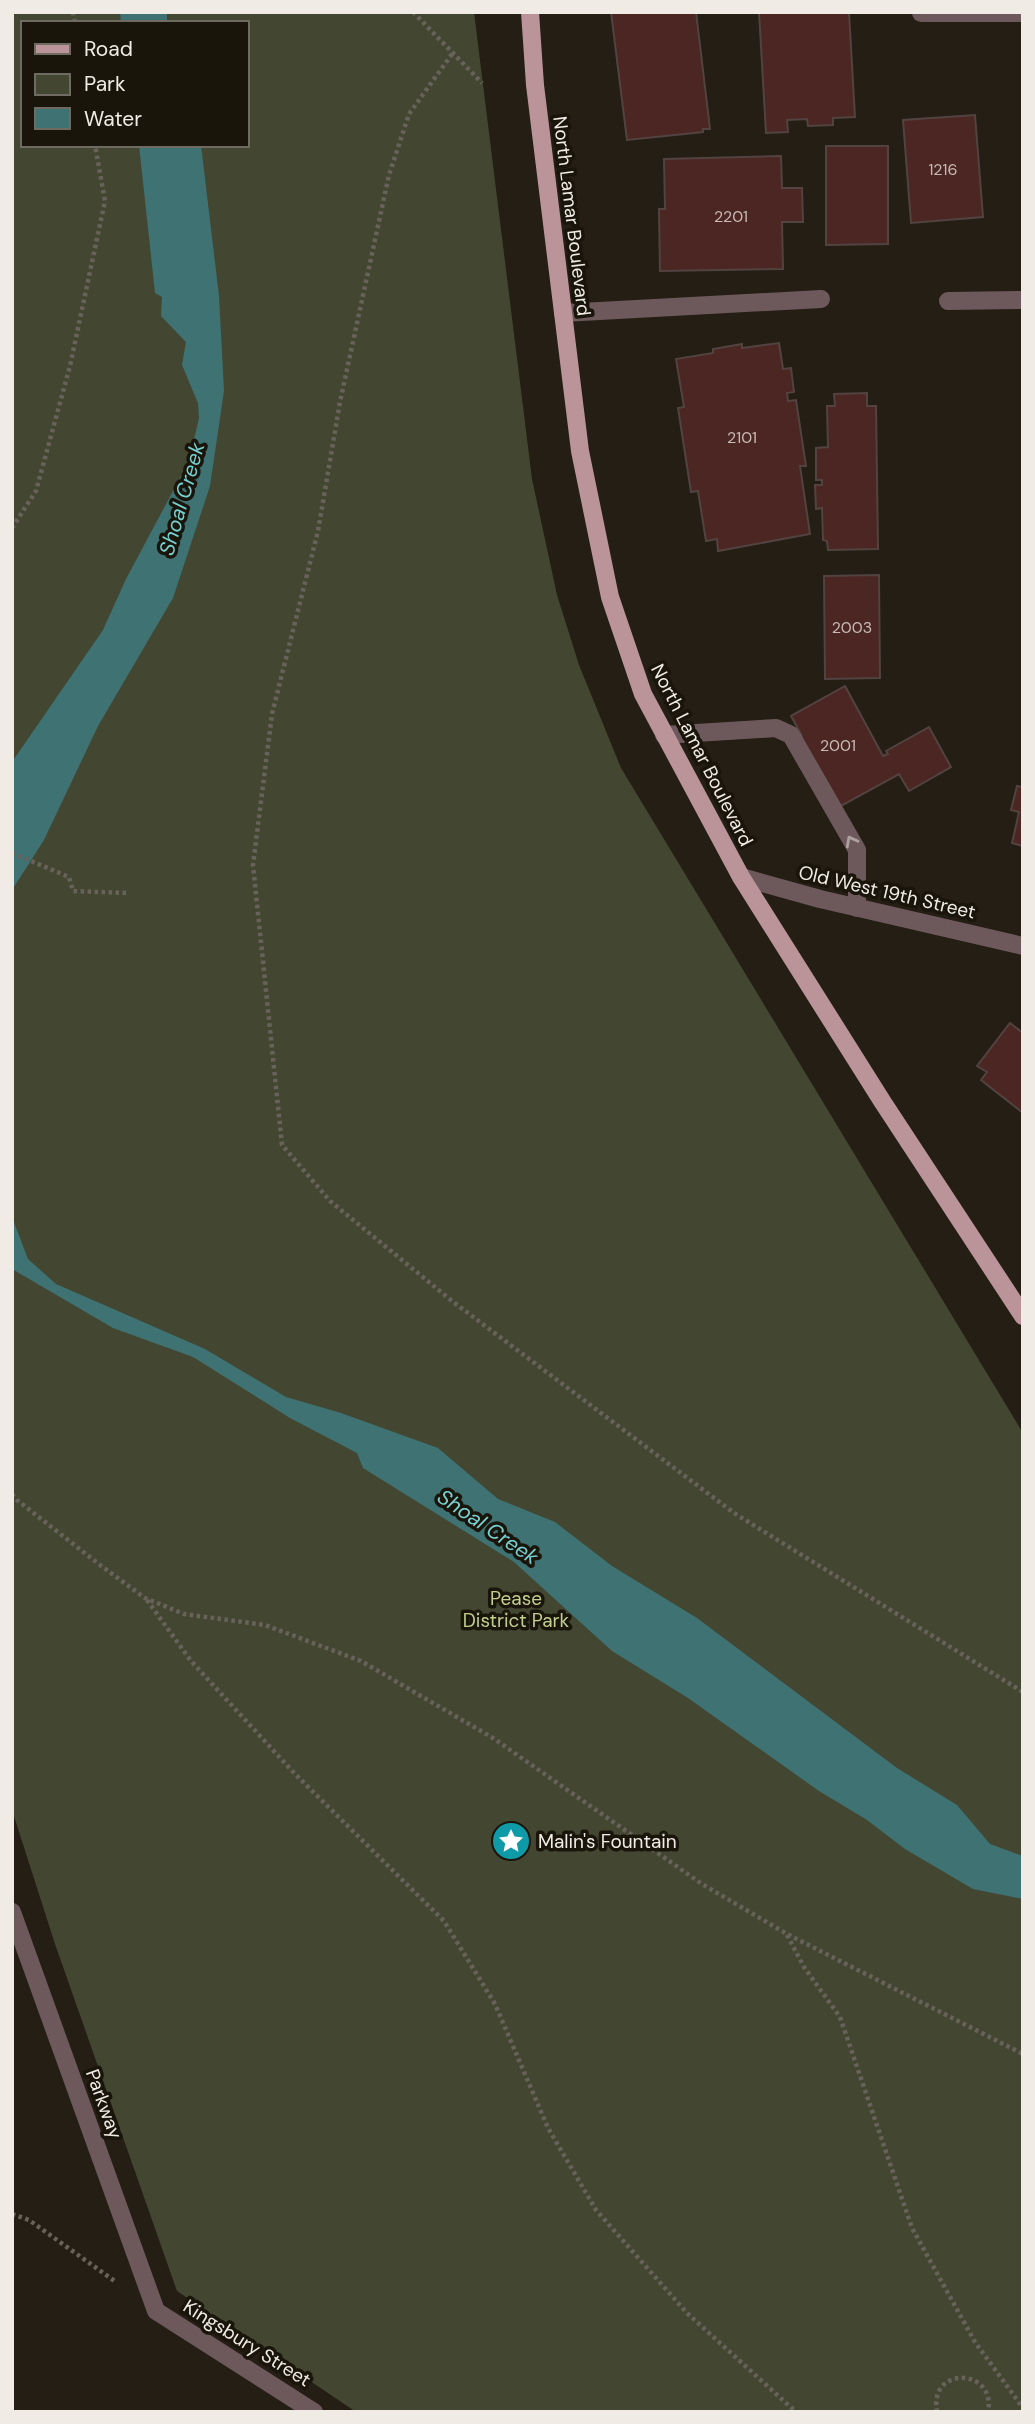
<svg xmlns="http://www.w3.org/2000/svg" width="1035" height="2424" viewBox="0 0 1035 2424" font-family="'DM Sans',sans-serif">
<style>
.green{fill:#434732;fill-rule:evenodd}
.water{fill:#3e7273}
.building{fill:#4b2622;stroke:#524341;stroke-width:2}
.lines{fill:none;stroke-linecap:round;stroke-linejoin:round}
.path{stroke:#68635a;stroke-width:4.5;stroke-dasharray:3.5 3.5;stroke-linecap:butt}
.minor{stroke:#6d595c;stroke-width:18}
.major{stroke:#bb9499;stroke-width:18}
.oneway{stroke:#aea2a0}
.labels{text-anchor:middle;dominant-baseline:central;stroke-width:7;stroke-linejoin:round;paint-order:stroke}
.number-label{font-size:16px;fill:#c7bab4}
.street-label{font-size:19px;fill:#f0ece5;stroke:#1a150b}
.park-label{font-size:19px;fill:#c2cf8f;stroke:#1a150b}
.poi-label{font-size:19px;fill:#f0ece5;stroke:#1a150b;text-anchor:start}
.water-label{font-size:21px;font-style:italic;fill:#77d0d2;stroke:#1a150b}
</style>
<rect width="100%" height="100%" fill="#241e14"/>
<path class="green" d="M 12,12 L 474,12 L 532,479 L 557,595 L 579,665 L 621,768 L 1023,1433 L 1023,2412 L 356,2412 L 177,2291 L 55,1944 L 12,1810 ZM 23,23 L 247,23 L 247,145 L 23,145 Z"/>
<g class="water">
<polygon points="120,12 167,12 167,23 121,23"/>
<polygon points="139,145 201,145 219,296 224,391 210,486 173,598 98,726 44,840 12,890 12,762 103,630 126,579 189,461 199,418 198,403 182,365 186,342 161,316 162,297 155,293"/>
<polygon points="12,1217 28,1259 56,1284 205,1349 286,1397 341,1413 438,1448 498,1499 555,1522 612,1566 697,1618 897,1768 957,1805 990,1844 1023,1856 1023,1899 973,1889 905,1849 867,1820 819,1791 688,1698 612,1651 514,1562 363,1468 357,1453 290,1418 193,1357 113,1328 12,1269"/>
</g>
<g class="building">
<polygon points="611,12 696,12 710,129 703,129 703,132 627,140"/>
<polygon points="759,12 849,12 855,117 833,118 833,125 808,126 807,119 787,120 788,132 766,133"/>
<polygon points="975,115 983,217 911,223 903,120"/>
<polygon points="826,146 888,146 888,244 826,245"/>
<polygon points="781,156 782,188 802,188 803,222 782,222 783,269 660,271 659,209 665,209 664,159"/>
<polygon points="779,343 783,369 791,368 794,392 787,393 788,401 796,400 806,466 800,466 810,534 718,551 717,539 706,541 698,491 691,492 678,408 684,407 676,359 713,353 713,349 742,344 742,348"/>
<polygon points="867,393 867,406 876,406 878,549 828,550 827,541 823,540 822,508 816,509 815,485 822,485 822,480 816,480 816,448 828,447 827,406 835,406 834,394"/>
<polygon points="879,575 880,678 825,679 824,576"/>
<polygon points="845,686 883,756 888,754 886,751 929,727 951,767 909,791 899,774 841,806 796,740 802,736 791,716"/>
<polygon points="1017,786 1023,787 1023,846 1012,843 1019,812 1011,810"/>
<polygon points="1010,1023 1023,1033 1023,1113 981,1080 987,1072 977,1066"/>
</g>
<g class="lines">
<g class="path">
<polyline points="73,12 75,23"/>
<polyline points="413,12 482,83"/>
<polyline points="452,54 409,114 389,175 340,402 318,531 272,714 253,865 282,1145 330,1201 452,1301 734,1513 1023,1692"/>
<polyline points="12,528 36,491 70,366 105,201 95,145"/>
<polyline points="12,853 69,877 73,891 128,893"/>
<polyline points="12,1494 17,1500 100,1565 145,1598 184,1614 265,1625 361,1661 493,1738 702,1884 787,1934 1023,2054"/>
<polyline points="147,1600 191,1661 295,1774 444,1921 495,2004 548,2128 596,2210 687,2313 796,2412"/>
<polyline points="787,1935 804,1967 840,2017 912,2228 975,2342 1023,2408"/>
<polyline points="12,2214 29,2220 116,2282"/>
<path d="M 937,2412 C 928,2365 997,2368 988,2412"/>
</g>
<g class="minor">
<polyline points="921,13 1023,13"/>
<polyline points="948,301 1023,300"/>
<polyline points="563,313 821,299"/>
<polyline points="664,735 776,728 791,735 857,850 857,908"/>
<polyline points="741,877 820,899 1023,946"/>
<polyline points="12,1912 156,2311 314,2412"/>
</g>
<polyline class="major" points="530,12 535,85 580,451 610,597 643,694 741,877 882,1101 1023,1316"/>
</g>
<defs><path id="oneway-chevron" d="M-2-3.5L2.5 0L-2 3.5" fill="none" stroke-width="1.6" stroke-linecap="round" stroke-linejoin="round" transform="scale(1.75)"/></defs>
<use class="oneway" href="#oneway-chevron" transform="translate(851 841) rotate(-118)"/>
<defs>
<symbol id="sight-disc" viewBox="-11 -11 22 22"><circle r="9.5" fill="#0f9aa8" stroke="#1a150b"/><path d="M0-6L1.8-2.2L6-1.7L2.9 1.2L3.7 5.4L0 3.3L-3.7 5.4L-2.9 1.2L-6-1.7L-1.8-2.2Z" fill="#fff"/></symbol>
</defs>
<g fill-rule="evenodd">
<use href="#sight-disc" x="489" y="1819" width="44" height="44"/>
</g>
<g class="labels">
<g class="number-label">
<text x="943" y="169">1216</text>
<text x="731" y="216">2201</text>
<text x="742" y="437">2101</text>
<text x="852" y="627">2003</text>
<text x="838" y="745">2001</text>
</g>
<g class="street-label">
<text transform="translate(572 216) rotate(83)">North Lamar Boulevard</text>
<text transform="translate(702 755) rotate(63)">North Lamar Boulevard</text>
<text transform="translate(887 892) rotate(13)">Old West 19th Street</text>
<text transform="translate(104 2104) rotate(70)">Parkway</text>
<text transform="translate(247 2343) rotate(32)">Kingsbury Street</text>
</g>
<g class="park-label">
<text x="516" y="1598">Pease<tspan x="516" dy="22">District Park</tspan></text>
</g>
<g class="poi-label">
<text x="538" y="1841">Malin's Fountain</text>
</g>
<g class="water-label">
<text transform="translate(182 499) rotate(-74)">Shoal Creek</text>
<text transform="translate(488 1527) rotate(34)">Shoal Creek</text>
</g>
</g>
<rect width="1035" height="2424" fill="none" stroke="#f0ece5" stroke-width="28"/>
<rect x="21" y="21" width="228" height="126" fill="#1a150b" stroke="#706b62" stroke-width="2"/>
<rect x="35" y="44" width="35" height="10" fill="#bb9499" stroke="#706b62" stroke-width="2"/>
<text x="84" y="56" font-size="21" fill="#f0ece5">Road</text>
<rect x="35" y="74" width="35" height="21" fill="#434732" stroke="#706b62" stroke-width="2"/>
<text x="84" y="91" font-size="21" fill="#f0ece5">Park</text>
<rect x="35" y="108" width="35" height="21" fill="#3e7273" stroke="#706b62" stroke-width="2"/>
<text x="84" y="126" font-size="21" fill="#f0ece5">Water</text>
</svg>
